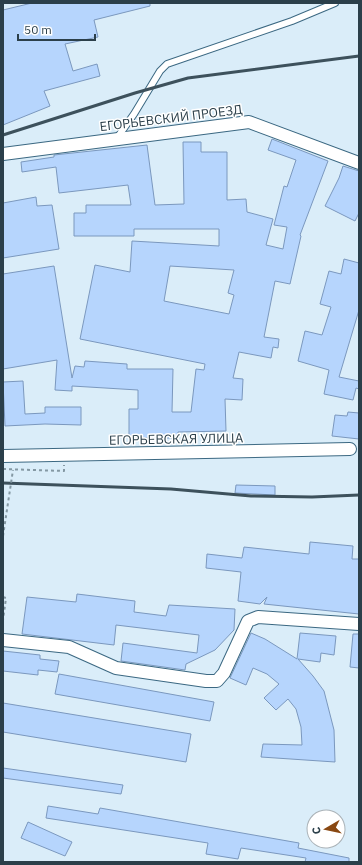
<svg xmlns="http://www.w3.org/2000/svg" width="362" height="865" viewBox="0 0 362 865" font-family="'IBM Plex Sans',sans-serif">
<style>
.building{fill:#b6d5fd;stroke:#7b98be;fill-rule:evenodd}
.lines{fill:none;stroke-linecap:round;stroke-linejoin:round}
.service-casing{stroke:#3b6882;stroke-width:8}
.minor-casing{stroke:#3b6882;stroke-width:14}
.path{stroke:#8498a3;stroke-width:2;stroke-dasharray:3 3;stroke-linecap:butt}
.service{stroke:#fff;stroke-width:6}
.minor{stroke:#fff;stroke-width:12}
.rail{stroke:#3d515c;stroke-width:3}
.path-bridge{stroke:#8498a3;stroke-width:2;stroke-dasharray:3 3;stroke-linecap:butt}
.labels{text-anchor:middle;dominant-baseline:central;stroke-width:3;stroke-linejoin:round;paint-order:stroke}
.street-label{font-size:13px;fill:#2b3f4a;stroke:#fff}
</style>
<rect width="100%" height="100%" fill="#daedf9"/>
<g class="building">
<polygon points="32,3 150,3 150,6 94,20 98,37 65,44 73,71 97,64 100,76 44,91 50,106 3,125 3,10"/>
<path d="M 272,139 L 328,161 L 300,235 L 301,236 L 290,284 L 275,281 L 264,337 L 279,339 L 278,348 L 273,347 L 271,358 L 239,352 L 233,378 L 243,379 L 242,400 L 225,399 L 226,431 L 178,432 L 178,438 L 129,438 L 129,409 L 138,409 L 138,390 L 72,386 L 72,391 L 55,390 L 57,360 L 3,369 L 3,274 L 54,266 L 72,378 L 75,366 L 84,367 L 85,361 L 127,364 L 127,369 L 173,369 L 172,412 L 191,412 L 196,369 L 204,370 L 205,364 L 80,339 L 95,265 L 130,272 L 132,241 L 219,246 L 219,229 L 134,229 L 134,236 L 74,236 L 74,213 L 86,213 L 86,205 L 131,205 L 128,185 L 59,193 L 56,167 L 22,172 L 21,162 L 54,157 L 54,155 L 147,145 L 155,205 L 184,204 L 183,142 L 201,142 L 201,152 L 227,152 L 227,200 L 246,199 L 247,212 L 273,219 L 266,245 L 283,249 L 287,227 L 274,225 L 284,186 L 287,187 L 296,160 L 268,150 ZM 170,266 L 234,270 L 228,293 L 234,295 L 229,314 L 164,301 Z"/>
<polygon points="343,166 359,171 359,213 355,221 325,206 339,178"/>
<polygon points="36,197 37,206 52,205 59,249 3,258 3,203"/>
<polygon points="344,259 359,263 359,310 339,377 359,381 359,389 356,388 353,400 324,394 329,370 298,361 305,331 322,335 331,307 320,304 329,271 341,274"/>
<polygon points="23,381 25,414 45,413 45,407 81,407 81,425 45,424 5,426 3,382"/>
<polygon points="348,412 359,413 359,439 332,436 335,415 347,416"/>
<polygon points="236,485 275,486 275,495 235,493"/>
<polygon points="310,542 353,546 352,559 359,559 359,614 264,604 267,597 260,604 238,601 241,572 206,568 207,554 242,558 244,547 309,554"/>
<polygon points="77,594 135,601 134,612 166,616 169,605 235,609 234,630 215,650 186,664 185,670 121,661 123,643 197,653 199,635 116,625 114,645 22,634 27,597 76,602"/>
<polygon points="251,633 265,639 297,659 300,633 336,636 334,655 321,653 320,662 298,659 313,676 324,691 334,730 335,762 261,757 263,744 302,745 301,727 296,709 288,699 276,710 264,698 279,684 267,674 253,668 246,685 230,678"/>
<polygon points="353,634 359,634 359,668 350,667"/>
<polygon points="3,651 40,655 40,659 59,661 57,672 38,670 38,675 3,671"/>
<polygon points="59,674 214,702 210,721 55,694"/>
<polygon points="3,703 191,734 186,762 3,732"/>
<polygon points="3,768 123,785 121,794 3,778"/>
<polygon points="48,806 98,814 100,808 299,843 298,848 349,858 349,862 305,862 306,858 241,848 238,859 206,854 208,843 46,818"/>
<polygon points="28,822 72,842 65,856 21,838"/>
</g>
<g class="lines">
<defs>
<polyline id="service" points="117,138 134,114 160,71 167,64 292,21 335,3"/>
<g id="minor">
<polyline points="3,154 249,122 359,163"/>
<polyline points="3,456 350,449"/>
<polyline points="3,640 69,647 116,668 206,681 217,681 224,673 248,621 258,617 359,624"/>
</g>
</defs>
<use href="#service" class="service-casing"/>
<use href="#minor" class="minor-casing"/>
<g class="path">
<polyline points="3,469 64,471 64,465"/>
<polyline points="3,597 6,598 3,620"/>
</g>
<use href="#service" class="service"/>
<use href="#minor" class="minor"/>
<g class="rail">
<polyline points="3,135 135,93 188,78 359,56"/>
<polyline points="3,483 171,489 251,496 312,497 359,495"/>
</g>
<polyline class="path-bridge" points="3,536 13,470"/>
</g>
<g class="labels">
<g class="street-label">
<text transform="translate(171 118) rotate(-7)">ЕГОРЬЕВСКИЙ ПРОЕЗД</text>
<text transform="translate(176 439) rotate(-1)">ЕГОРЬЕВСКАЯ УЛИЦА</text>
</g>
</g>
<rect width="362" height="865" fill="none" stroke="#2b3f4a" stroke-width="8"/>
<g transform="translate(326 829) rotate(261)"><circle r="19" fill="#ffffff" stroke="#aab2b7"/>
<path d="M0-3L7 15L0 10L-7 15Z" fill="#894812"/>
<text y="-6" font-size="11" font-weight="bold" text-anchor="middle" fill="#2b3f4a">С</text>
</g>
<path d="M18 34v6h77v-6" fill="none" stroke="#2b3f4a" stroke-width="2"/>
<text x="24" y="34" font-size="12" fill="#2b3f4a" stroke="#ffffff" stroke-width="3" paint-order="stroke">50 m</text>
</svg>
